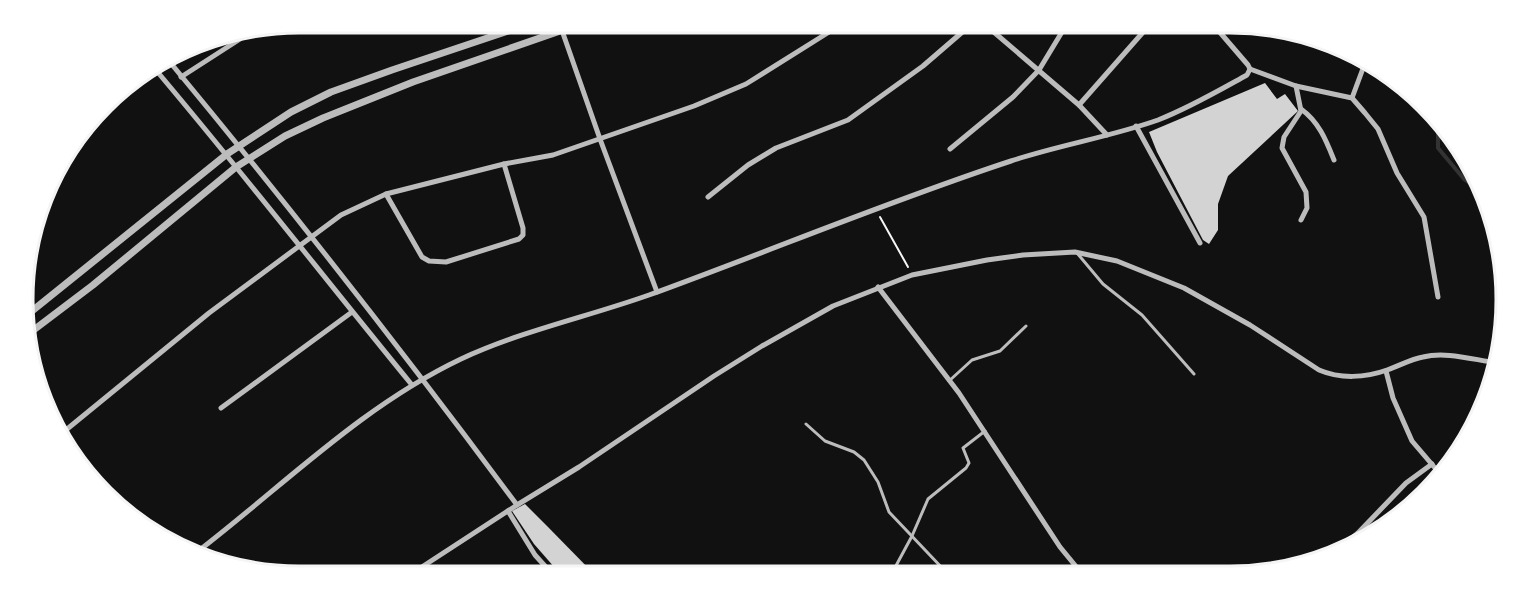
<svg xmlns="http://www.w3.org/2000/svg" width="1529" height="599" viewBox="0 0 1529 599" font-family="'Playfair Display',serif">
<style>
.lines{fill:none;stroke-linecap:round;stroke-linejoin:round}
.stream{stroke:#333;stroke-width:4}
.building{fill:#d3d3d3}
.path{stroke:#f5f5f5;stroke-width:2}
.service{stroke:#bcbcbc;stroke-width:3}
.minor{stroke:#bcbcbc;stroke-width:5}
.tertiary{stroke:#bcbcbc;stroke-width:7}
.rim{fill:none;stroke:#f5f5f5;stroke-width:3}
</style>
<rect width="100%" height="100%" fill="#111"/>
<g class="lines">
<polyline class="stream" points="1438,126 1438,148 1464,179 1479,189"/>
</g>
<g class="building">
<polygon points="1265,83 1277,99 1285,94 1298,111 1228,176 1218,204 1218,230 1209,244 1203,240 1157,152 1149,132"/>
<polygon points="525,504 548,527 596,576 562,576 534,544 512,511"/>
</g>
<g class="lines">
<polyline class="path" points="880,217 908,267"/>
<g class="service">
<polyline points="1077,253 1103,284 1142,315 1194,374"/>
<polyline points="949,381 972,360 1000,351 1026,326"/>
<polyline points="806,424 825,441 854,452 864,460 878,482 889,512 945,571 953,575"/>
<polyline points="891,575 912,536 928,499 966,468 969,463 963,448 985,431"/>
</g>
<g class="minor">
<polyline points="559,22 600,139 657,292"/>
<polyline points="982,22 1079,105 1107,135"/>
<polyline points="1211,22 1248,65 1250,69 1296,86 1352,98 1365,113 1378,129 1397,173 1424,217 1438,297"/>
<path d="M 169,61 C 289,206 405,354 517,505"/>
<path d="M 155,69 C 243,173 326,280 412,385"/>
<polyline points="181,77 254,30"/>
<polyline points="1296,86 1301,111 1284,137 1282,148 1306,192 1307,208 1301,220"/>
<polyline points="1352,98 1365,63"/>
<polyline points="1079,105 1152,22"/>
<path d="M 1301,109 C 1319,122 1326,140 1334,160"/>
<polyline points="1136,126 1200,243"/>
<polyline points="950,149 1013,97 1039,70 1068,22"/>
<polyline points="386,194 422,257 429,261 446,262 519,239 523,235 523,228 504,164"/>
<polyline points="708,197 748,165 776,148 848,120 923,66 974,22"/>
<polyline points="878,287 959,393 1060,547 1083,575"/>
<polyline points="1386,371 1393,398 1412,441 1441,475"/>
<polyline points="221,408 352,312"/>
<polyline points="61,434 209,313 341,215 386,194 504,164 553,155 694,106 746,84 845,22"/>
<polyline points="508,511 535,555 554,576"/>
<path d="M 197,552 C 283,486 362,406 461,359 C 521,331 587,317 649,295 C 770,251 889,201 1011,161 C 1059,145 1110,137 1158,120 C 1189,108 1218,91 1247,75 L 1250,69"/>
<polyline points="1333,554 1358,533 1406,483 1432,464"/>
<path d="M 408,576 L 517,505 L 579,467 L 714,376 L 762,346 L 833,306 L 912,275 L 987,260 L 1023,255 L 1075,252 L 1117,261 L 1184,288 L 1250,325 L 1319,370 C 1340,379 1365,378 1387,370 C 1399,366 1411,359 1423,357 C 1446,351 1474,360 1498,363"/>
</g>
<g class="tertiary">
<polyline points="27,315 227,154 291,112 331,92 392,70 535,22"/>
<polyline points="27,335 93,285 236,167 285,136 323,118 413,82 586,22"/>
</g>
</g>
<path d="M0 0H1529V599H0ZM299 33H1230A266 266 0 0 1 1496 299V300A266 266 0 0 1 1230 566H299A266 266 0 0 1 33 300V299A266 266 0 0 1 299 33Z" fill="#fff" fill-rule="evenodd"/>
<path class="rim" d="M299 33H1230A266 266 0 0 1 1496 299V300A266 266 0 0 1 1230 566H299A266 266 0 0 1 33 300V299A266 266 0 0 1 299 33Z"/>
</svg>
